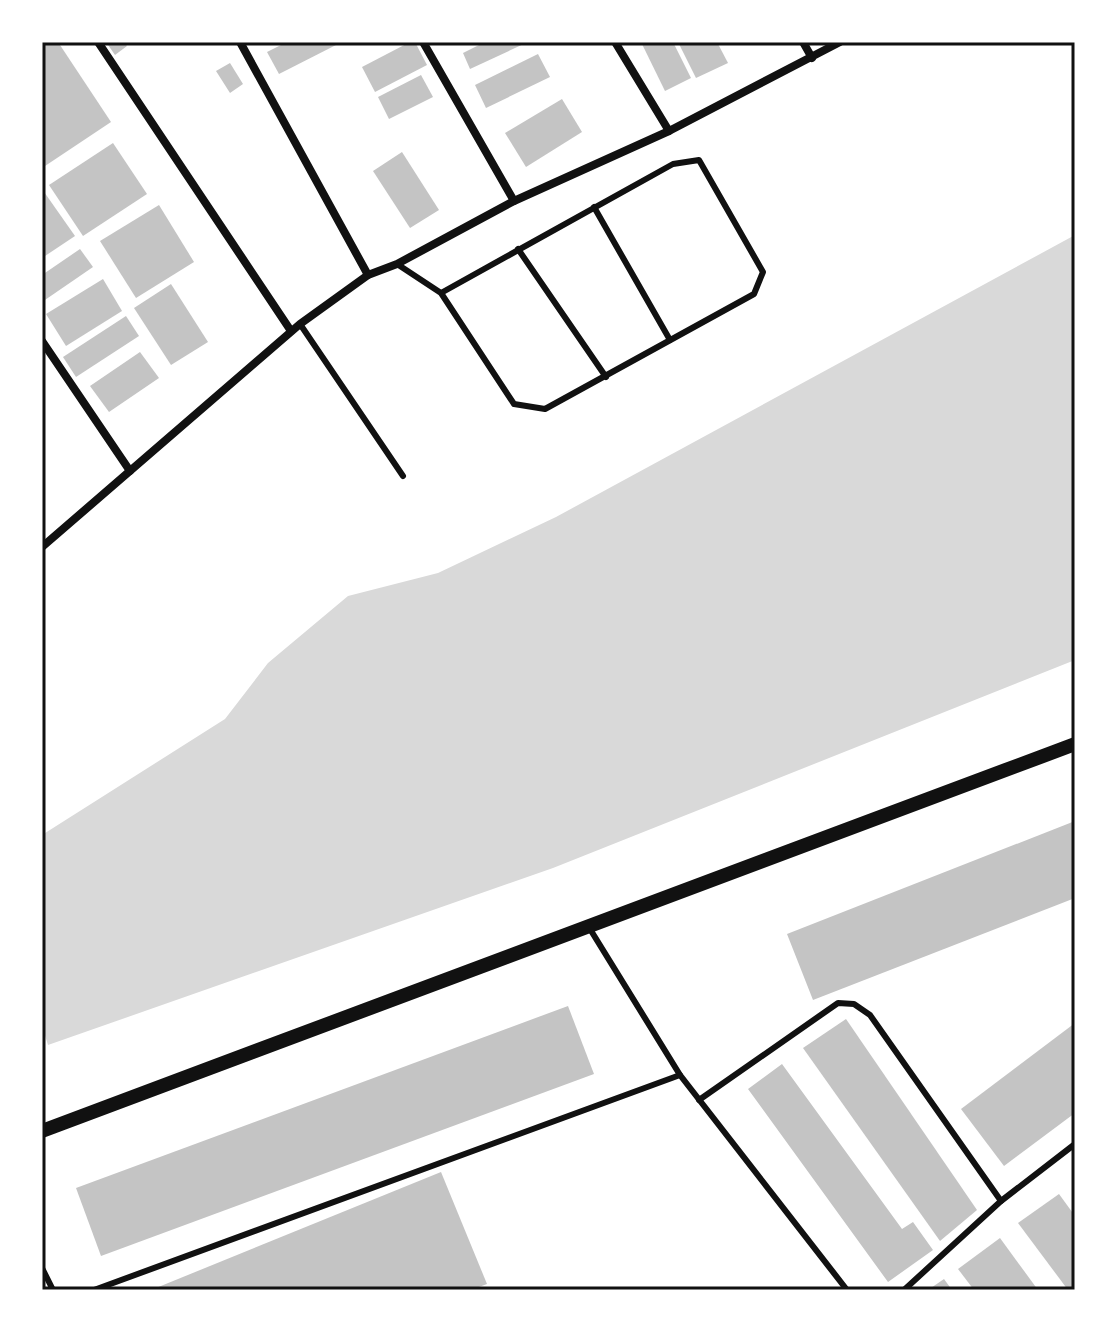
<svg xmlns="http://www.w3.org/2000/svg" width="1117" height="1332" viewBox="0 0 1117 1332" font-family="Merriweather,serif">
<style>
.water{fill:#d9d9d9}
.building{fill:#c4c4c4}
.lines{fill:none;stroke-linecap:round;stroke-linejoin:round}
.service{stroke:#111;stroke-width:6}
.minor{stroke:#111;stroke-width:8}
.tertiary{stroke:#111;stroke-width:14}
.neatline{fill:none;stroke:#111;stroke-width:3}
</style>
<rect width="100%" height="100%" fill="#fff"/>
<polygon class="water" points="1075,235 1075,660 553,868 48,1045 42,1026 42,835 225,719 268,663 348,596 438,573 556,517"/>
<g class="building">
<polygon points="42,42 58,42 111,122 42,168"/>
<polygon points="106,42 124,42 127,46 115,55"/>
<polygon points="287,42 334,42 336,45 279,74 267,52"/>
<polygon points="410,42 415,42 427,65 375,92 362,67"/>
<polygon points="485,42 528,42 470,69 463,53"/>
<polygon points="641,42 673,42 691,78 665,91"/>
<polygon points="678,42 717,42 728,63 696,78"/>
<polygon points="538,54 550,77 486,108 475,85"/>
<polygon points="230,63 243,84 230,93 216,71"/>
<polygon points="421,75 433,97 389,119 378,97"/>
<polygon points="562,99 582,132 526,167 505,133"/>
<polygon points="113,143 147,194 83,236 49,185"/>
<polygon points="402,152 439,210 410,228 373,171"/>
<polygon points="42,189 75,236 42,258"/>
<polygon points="159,205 194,262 136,298 100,241"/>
<polygon points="80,249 93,267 42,302 42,275"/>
<polygon points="103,279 122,311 66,346 46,314"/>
<polygon points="171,284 208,342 171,365 134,308"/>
<polygon points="126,316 139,336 76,377 63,357"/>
<polygon points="140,352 159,378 109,412 90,386"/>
<polygon points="1075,821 1075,898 813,1000 787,934"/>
<polygon points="568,1006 594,1074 101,1256 76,1188"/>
<polygon points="846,1019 977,1210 940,1241 803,1048"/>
<polygon points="1075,1023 1075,1113 1004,1166 961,1109"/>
<polygon points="782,1064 902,1229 913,1222 933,1250 888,1282 748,1089"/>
<polygon points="441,1172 487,1284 471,1290 151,1290"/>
<polygon points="1059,1194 1075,1216 1075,1290 1068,1290 1018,1223"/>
<polygon points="1000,1238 1038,1290 974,1290 958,1269"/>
<polygon points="944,1279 952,1290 928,1290"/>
</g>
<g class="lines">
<g class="service">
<polyline points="594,207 670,340"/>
<polyline points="518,249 606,377"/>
<polyline points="397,264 441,293 514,404 545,409 754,294 763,272 699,160 673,164 441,293"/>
<polyline points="300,324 403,476"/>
<polyline points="590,929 680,1075 847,1290"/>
<polyline points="699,1100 838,1003 854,1004 870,1015 1001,1201"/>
<polyline points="42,1268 53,1290"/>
<polyline points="94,1290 680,1075"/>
<polyline points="904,1290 1001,1201 1075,1144"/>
</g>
<g class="minor">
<polyline points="98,42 291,331"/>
<polyline points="240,42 368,275"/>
<polyline points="423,42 514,201"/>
<polyline points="615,42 669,131"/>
<polyline points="803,42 812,58"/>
<polyline points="42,341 130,471"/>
<polyline points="42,547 300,324 368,275 397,264 514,201 669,131 840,42"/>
</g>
<polyline class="tertiary" points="42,1131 1075,744"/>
</g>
<rect width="1117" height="1332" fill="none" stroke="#ffffff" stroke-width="88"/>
<rect x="44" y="44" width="1029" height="1244" class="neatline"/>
</svg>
